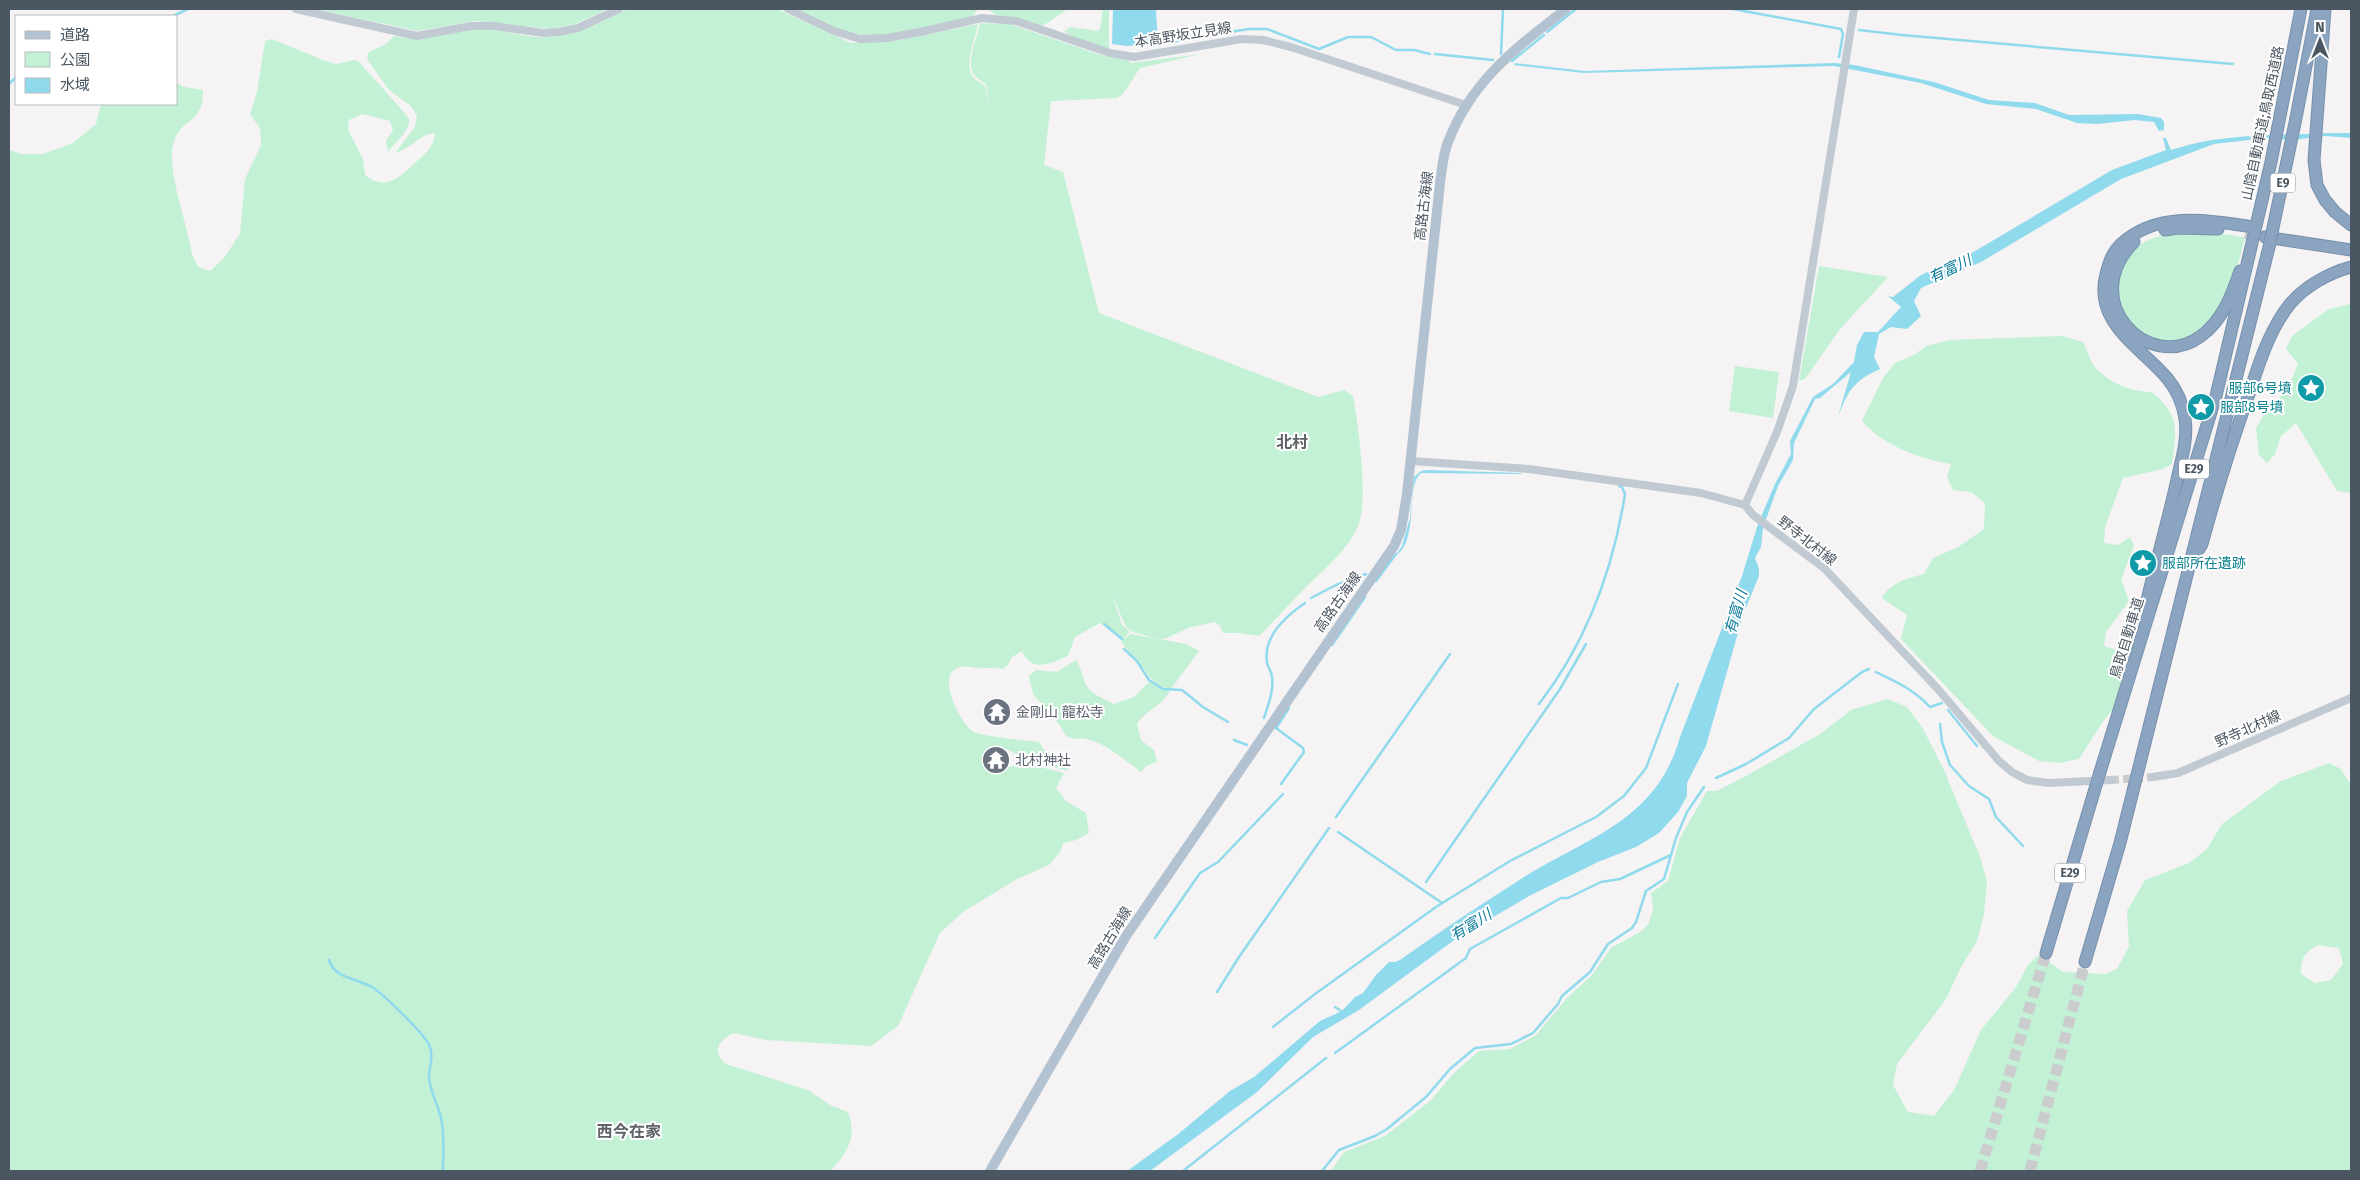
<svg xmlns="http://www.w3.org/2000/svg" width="2360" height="1180" viewBox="0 0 2360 1180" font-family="'Fira Sans','Noto Sans JP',sans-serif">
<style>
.green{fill:#c3f1d5;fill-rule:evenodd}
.water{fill:#90daee}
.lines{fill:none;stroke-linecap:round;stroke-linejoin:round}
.stream{stroke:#90daee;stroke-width:2.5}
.minor-tunnel{stroke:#caccce;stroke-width:8;stroke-dasharray:8 4;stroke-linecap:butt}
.highway-tunnel{stroke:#caccce;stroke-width:11;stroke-dasharray:11 5.5;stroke-linecap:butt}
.highway-casing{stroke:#7690ad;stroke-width:13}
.minor{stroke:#c1cad2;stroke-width:8}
.major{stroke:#b3c2d1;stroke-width:10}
.highway{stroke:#8ba5c1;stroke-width:11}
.highway-bridge-casing{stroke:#7690ad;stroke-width:13;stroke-linecap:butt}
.highway-bridge{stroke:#8ba5c1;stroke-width:11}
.labels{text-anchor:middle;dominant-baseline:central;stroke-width:4;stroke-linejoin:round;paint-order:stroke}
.shield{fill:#fff;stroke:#808990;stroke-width:1}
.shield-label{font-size:12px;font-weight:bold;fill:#4a5661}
.street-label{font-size:14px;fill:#4a5661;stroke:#fff}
.culture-label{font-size:14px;fill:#0d838f;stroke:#fff;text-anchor:start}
.worship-label{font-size:14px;fill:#5b616d;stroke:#fff;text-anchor:start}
.water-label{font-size:15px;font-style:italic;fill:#0c7c9b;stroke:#fff}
.quarter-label{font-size:16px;font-weight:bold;fill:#5f6368;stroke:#fff}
</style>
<rect width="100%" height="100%" fill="#f5f3f3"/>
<g class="green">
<polygon points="314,9 608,9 575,24 553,29 475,21 418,31"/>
<path d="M 628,9 L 777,9 L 851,43 L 895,41 L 978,24 C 976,39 962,65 974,78 C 977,82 982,82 986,87 L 988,106 L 987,86 C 984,81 978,80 975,76 C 964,64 978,37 980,23 L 1009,24 L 1101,55 L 1127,59 L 1131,63 L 1201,54 L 1140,68 L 1123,94 L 1117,98 L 1051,101 L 1044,165 L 1063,172 L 1099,313 L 1318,397 L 1344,390 L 1353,396 C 1358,424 1369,500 1358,526 C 1347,550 1328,566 1309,584 C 1292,601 1276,619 1259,636 L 1239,633 L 1223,633 L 1220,626 L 1215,622 L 1191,627 L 1164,639 L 1159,639 L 1133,632 L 1126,627 L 1112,595 L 1122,625 L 1130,632 L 1123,639 L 1100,623 L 1075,637 L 1068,656 C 1049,664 1032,673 1022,651 L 1012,657 L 1007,666 L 1002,669 C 994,666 987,669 979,668 C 970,668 961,663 953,671 C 940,682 961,725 974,732 C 981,736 1028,741 1039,742 L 1044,750 L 1068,765 L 1067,771 L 1021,757 L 1007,749 L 992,752 L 989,762 L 997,769 L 1011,767 L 1020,762 L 1064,773 L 1056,788 L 1066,801 L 1086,813 L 1089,833 L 1076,840 L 1063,843 L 1060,852 L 1049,865 L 1017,879 L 963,912 L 940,933 L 898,1026 L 871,1046 L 766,1040 L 733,1033 C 719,1041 711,1051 726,1064 L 808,1090 L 830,1105 L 848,1112 C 855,1132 852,1143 840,1160 C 836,1164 834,1168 829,1171 L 9,1171 L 9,150 L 22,154 L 43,154 L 73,143 L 96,124 L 101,104 L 176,104 L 176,83 L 184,87 L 203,90 C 204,124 182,117 174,141 C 165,168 188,225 192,254 L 198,267 L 210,271 L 223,259 L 240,234 L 245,179 L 261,145 L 260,128 L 250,114 L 257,92 L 265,41 L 272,39 L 325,61 L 336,64 L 355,60 L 359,62 C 366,70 408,115 409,119 C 411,130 394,144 388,152 L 386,141 L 393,130 L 390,121 L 362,114 L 349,120 L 348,130 L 363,159 L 365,175 C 386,192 400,177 416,162 C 426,153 434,147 435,133 C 421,133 411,149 395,153 L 415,127 L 417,116 L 411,106 L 389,90 L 367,59 L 369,52 L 386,44 L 394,36 C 428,43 445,29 477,29 C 497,29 517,35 537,37 C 571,39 599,23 628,9 Z"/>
<polygon points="795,9 978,9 971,18 951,23 893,34 865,36 834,28"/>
<polygon points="987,9 1068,9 1041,27 996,15"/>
<polygon points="1103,9 1109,9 1109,49 1075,38 1064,31 1071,27 1097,31 1100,29"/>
<path d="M 2173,232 L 2206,232 L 2245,237 C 2237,270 2225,315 2195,334 C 2151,363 2101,310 2124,265 C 2128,256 2132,249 2141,244 C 2150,238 2162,236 2173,232 Z"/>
<polygon points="1819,266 1888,277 1840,329 1805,379 1799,381"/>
<polygon points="2351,304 2351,493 2337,491 2296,423 2281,436 2275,454 2267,463 2259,455 2256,428 2266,411 2287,390 2298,364 2286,349 2292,336 2329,309"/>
<path d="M 2062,336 L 2083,342 C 2087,349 2090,361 2095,367 C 2109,383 2131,392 2152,392 C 2181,416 2176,430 2172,464 L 2163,469 L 2123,478 L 2105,527 L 2104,543 L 2118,545 L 2130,537 L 2134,546 L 2121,579 L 2129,601 L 2106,632 L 2104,646 L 2125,652 L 2117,705 L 2104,720 L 2079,759 L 2059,763 L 2039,761 L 1993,736 L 1901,639 L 1907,615 L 1882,598 C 1890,583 1908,578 1924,574 L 1933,558 L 1958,547 L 1984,529 L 1985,503 L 1971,492 L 1953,490 L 1947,477 L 1951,464 C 1920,459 1882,445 1862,421 L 1883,378 L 1895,363 L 1914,355 L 1926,346 L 1950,340 Z"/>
<polygon points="1735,366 1779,372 1773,418 1729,411"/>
<path d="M 1131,634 L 1186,644 L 1199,651 L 1171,689 C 1154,687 1149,675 1139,662 C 1133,654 1126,650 1121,641 Z"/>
<path d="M 1076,660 C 1081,668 1082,675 1085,683 C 1090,694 1103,698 1114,704 L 1134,697 L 1149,682 L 1170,691 C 1159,709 1146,709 1137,724 L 1141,740 L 1154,750 L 1157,762 L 1146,766 L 1141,772 C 1125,760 1094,733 1074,739 L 1066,736 L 1059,724 L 1033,694 L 1029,676 L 1036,670 L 1057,672 Z"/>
<path d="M 1888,699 L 1907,707 L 1922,727 L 1944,770 L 1980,857 L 1987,881 L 1984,914 L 1977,941 L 1961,967 L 1946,999 L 1897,1064 L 1893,1085 L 1908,1112 L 1934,1116 L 1954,1090 L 1981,1030 L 2016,987 L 2028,965 L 2039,955 L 2063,972 L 2105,974 L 2117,969 L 2129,946 L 2127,911 L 2145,880 L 2189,863 L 2207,849 L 2222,824 L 2281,781 L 2329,763 L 2341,769 L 2351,785 L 2351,1171 L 1331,1171 L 1344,1152 L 1385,1136 L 1430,1101 L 1453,1074 L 1479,1051 L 1510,1049 L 1536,1035 L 1568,997 L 1591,976 L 1611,948 L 1642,931 L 1649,923 L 1653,909 L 1651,893 L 1668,881 L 1680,838 L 1707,791 L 1717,791 L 1746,776 L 1820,734 L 1851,710 ZM 2318,945 L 2339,948 L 2343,964 L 2331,980 L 2315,983 L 2301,974 C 2301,958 2304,953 2318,945 Z"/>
</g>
<g class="water">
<polygon points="1113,9 1156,9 1158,44 1127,46 1112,44"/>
<polygon points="1515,63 1585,71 1835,63 1854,65 1934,82 1989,100 2035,103 2069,115 2138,114 2161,118 2164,122 2164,130 2159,131 2154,122 2135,120 2097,124 2077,123 2036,109 1986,104 1921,83 1834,66 1584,73 1514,65"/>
<path d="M 2329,133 L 2351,133 L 2351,138 L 2326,136 L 2292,140 L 2267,138 L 2214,144 L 2121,179 L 1981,262 L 1921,288 L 1914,301 L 1921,316 L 1907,329 L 1891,327 L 1879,334 L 1874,357 L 1880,369 C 1853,381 1847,392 1837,420 L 1851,372 L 1820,398 L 1815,399 L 1794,443 L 1793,460 L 1778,486 L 1763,528 L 1761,547 L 1755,558 L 1759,569 L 1759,576 L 1743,615 L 1706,746 L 1687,783 L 1687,796 L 1678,812 L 1659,833 L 1636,847 L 1598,862 L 1531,895 L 1457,938 L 1359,1010 L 1313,1037 L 1257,1092 L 1150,1171 L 1127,1171 L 1177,1135 L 1230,1091 L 1254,1077 L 1320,1021 L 1342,1011 L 1355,997 L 1363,993 L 1376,975 L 1389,962 L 1395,962 L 1400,960 C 1439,932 1480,905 1521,879 C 1587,837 1656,822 1680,737 L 1742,576 L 1758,524 L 1775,484 L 1791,454 L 1790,441 L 1813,397 L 1833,384 L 1854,362 L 1857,345 L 1864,332 L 1878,332 L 1901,307 L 1888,296 L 1893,297 L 1921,275 L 1970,254 L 2112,170 L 2166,150 L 2163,138 L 2166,138 L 2171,150 C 2222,133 2275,136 2329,133 Z"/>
<path d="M 1426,470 L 1521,473 L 1521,474 L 1421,473 C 1405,485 1419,542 1396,555 L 1402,546 L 1410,518 L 1414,477 L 1421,471 Z"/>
</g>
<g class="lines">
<g class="stream">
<polyline points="1733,9 1841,29 1843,34 1839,57"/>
<polyline points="173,16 188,9"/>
<polyline points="1859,30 1902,35 2233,64"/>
<polyline points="1547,32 1576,9"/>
<polyline points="1197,37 1249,29 1267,29 1319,49 1348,37 1371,37 1396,50 1414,50 1430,54"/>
<polyline points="1155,39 1159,44 1191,39"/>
<polyline points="1435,54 1493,60"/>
<polyline points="1501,54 1503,9"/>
<polyline points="1512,61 1544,35"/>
<polyline points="9,84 16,77"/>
<polyline points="1376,581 1396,554"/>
<polyline points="1311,598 1336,585 1366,574"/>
<polyline points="1104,624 1122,639"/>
<polyline points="1332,645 1365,597"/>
<polyline points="1124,649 1137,661 1149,680 1163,689 1182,690 1203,707 1228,722"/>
<path d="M 1876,672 C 1897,682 1914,690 1930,707 L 1942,703"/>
<path d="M 1539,704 C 1586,643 1613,570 1625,494 L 1622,487 L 1619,486"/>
<polyline points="1948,710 1977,746"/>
<path d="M 1264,718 C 1268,705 1274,691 1272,677 C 1272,671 1267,667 1267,662 C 1263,637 1286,616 1305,603"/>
<polyline points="1940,724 1942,742 1950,765 1969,786 1989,799 1996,817 2023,846"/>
<polyline points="1234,740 1247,745"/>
<polyline points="1716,778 1746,764 1789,738 1814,709 1862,672 1869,669"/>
<polyline points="1281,784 1304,752 1303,748 1276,728 1289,708"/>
<polyline points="1336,817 1450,654"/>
<polyline points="1338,832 1442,903"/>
<polyline points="1426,882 1560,689 1586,644"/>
<polyline points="1155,938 1200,873 1218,862 1283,794"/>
<path d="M 329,960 C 335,979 356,978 372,987 C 383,994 426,1035 430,1047 C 434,1058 429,1067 429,1077 C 430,1092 438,1104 441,1118 C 445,1135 443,1154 443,1171"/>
<polyline points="1217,992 1239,957 1329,828"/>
<polyline points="1335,1007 1344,1013"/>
<polyline points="1273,1027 1315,994 1436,907 1510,861 1596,817 1624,796 1646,768 1678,684"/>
<polyline points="1335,1053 1466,958 1470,949 1561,898 1568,898 1601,882 1620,879 1671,855"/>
<polyline points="1183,1171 1326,1058"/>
<polyline points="1322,1171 1339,1150 1375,1136 1387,1129 1426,1097 1450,1069 1475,1048 1511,1044 1533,1033 1558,1004 1562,996 1590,972 1608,944 1632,928 1636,922 1646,891 1664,879 1676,838 1687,812 1704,787"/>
</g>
<polyline class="minor-tunnel" points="2111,780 2153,777"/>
<g class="highway-tunnel">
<polyline points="2245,233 2263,236"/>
<polyline points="1980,1171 2046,953"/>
<polyline points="2030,1171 2085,962"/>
</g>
<defs>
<g id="highway">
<polyline points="2325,9 2314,160 2317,185 2325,200 2335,212 2351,225"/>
<polyline points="2296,118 2317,9"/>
<polyline points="2165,230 2177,228 2218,229"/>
<polyline points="2265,237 2351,250"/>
<path d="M 2134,242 C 2076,300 2148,375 2201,336 C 2222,321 2232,295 2240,271"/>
<path d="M 2194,557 L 2202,544 C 2216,493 2231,444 2249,394 C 2259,364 2269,330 2290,304 C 2305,286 2329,273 2351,267"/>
<path d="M 2147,600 C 2157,558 2169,517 2178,475 C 2182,458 2188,437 2185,419 C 2183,404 2177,390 2167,378 C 2141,347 2093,323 2106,274 C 2109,262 2112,253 2121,244 C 2156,212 2204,219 2247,226"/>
<polyline points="2100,772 2216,396 2271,162 2301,9"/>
<polyline points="2046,953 2094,792"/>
<polyline points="2085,962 2120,843 2269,247"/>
</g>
</defs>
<use href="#highway" class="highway-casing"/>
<g class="minor">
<polyline points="296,9 417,36 471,26 493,26 544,33 559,32 578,28 619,9"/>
<polyline points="788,9 834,31 860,39 887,38 920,32 982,18 1016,21 1110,53 1134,57 1242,39 1263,40 1291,47 1466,105"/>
<polyline points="1411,461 1529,469 1701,493 1745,505 1753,515 1824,568 1937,688 1999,761 2012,772 2027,780 2049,783 2111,780"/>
<polyline points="1745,505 1777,432 1793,386 1854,9"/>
<polyline points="2153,777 2178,773 2351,698"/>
</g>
<path class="major" d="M 990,1171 L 1126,936 L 1394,546 L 1401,530 L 1407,494 L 1440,183 C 1442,169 1443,154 1448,142 C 1472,80 1516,48 1566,9"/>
<use href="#highway" class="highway"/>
<defs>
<g id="highway-bridge">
<polyline points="2269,247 2296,118"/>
<polyline points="2094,792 2100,772"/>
</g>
</defs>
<use href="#highway-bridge" class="highway-bridge-casing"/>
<use href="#highway-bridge" class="highway-bridge"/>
</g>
<defs>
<symbol id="sight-disc" viewBox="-11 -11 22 22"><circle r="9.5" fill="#0f9aa8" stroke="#fff"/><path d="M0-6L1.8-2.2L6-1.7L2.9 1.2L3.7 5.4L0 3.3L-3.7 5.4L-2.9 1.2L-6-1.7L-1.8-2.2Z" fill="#fff"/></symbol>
<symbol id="temple-disc" viewBox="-11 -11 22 22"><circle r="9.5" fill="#6b7280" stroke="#fff"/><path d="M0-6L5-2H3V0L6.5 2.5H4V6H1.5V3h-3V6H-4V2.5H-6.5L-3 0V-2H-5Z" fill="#fff"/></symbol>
</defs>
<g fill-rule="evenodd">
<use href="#sight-disc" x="2295" y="372" width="32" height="32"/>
<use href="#sight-disc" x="2185" y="391" width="32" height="32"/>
<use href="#sight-disc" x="2127" y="547" width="32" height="32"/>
<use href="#temple-disc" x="981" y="696" width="32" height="32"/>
<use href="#temple-disc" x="980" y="744" width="32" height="32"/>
</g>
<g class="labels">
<g class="shield">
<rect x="2270.5" y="173.5" width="25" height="19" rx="4"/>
<rect x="2179" y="459.5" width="30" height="19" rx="4"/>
<rect x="2055" y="863.5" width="30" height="19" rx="4"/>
</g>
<g class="shield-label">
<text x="2283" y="183">E9</text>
<text x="2194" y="469">E29</text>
<text x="2070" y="873">E29</text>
</g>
<g class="street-label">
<text transform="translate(1183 35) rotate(-9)">本高野坂立見線</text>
<text transform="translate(2263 123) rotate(-78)">山陰自動車道;鳥取西道路</text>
<text transform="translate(1424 206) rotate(-83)">高路古海線</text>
<text transform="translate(1807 541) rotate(38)">野寺北村線</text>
<text transform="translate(1338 602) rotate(-55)">高路古海線</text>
<text transform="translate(2127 638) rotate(-73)">鳥取自動車道</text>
<text transform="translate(2248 729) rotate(-24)">野寺北村線</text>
<text transform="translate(1110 938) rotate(-59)">高路古海線</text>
</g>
<g class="culture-label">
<text x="2292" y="388" text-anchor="end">服部6号墳</text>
<text x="2220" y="407">服部8号墳</text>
<text x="2162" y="563">服部所在遺跡</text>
</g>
<g class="worship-label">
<text x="1016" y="712">金剛山 龍松寺</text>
<text x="1015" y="760">北村神社</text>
</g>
<g class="water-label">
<text transform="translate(1950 269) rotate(-26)">有富川</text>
<text transform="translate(1736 612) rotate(-74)">有富川</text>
<text transform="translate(1471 925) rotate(-32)">有富川</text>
</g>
<g class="quarter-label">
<text x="1292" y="442">北村</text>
<text x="629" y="1131">西今在家</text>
</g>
</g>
<rect width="2360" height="1180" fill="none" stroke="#4a5661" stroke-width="20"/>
<rect x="15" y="15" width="162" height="90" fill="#ffffff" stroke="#b7bbc0"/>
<rect x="25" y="31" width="25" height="8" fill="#b3c2d1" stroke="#b7bbc0"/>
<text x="60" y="40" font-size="15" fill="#4a5661">道路</text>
<rect x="25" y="52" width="25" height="15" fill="#c3f1d5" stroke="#b7bbc0"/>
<text x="60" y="65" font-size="15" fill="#4a5661">公園</text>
<rect x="25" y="78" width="25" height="15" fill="#90daee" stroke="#b7bbc0"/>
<text x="60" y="90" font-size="15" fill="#4a5661">水域</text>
<g transform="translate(2320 40)" stroke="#ffffff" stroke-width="4" paint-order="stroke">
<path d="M0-4L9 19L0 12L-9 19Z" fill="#4a5661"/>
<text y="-8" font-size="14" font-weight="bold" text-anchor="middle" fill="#4a5661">N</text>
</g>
</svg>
